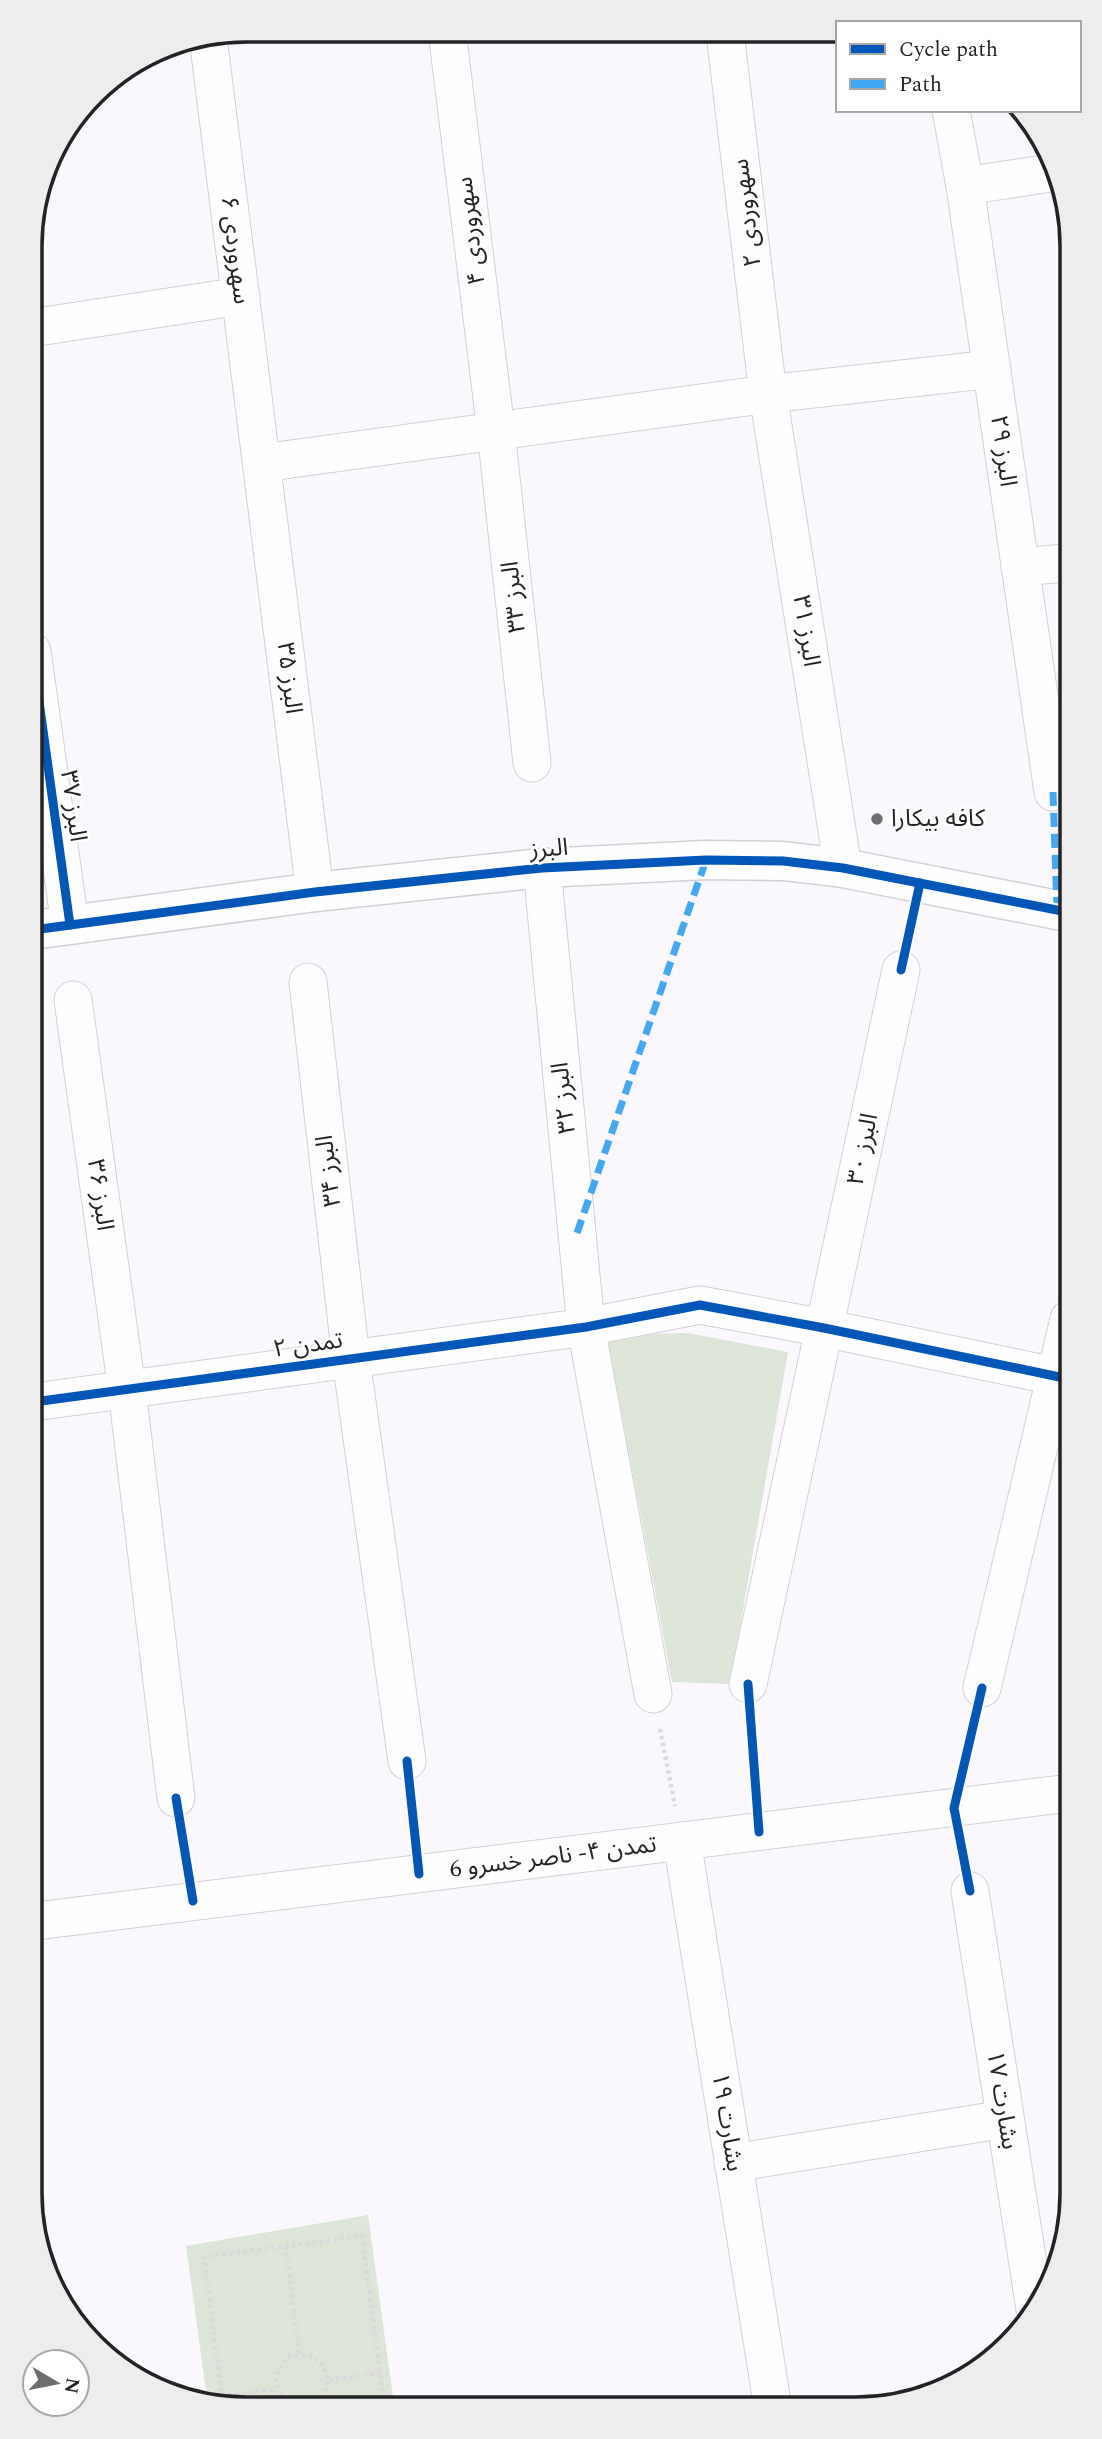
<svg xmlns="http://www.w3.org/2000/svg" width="1102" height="2439" viewBox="0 0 1102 2439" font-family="Spectral,'Noto Sans Arabic',serif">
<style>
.green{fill:#dce5d8}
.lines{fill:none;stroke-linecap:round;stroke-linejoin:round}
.minor-casing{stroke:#d1cfd3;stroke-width:39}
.tertiary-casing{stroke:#d1cfd3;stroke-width:41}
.path{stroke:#dbd9db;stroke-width:4.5;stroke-dasharray:3.5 3.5;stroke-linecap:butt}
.minor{stroke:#fefeff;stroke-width:37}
.tertiary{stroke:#fefeff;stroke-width:38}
.quiet{stroke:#3fa9f5;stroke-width:7;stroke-dasharray:14 7;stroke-linecap:butt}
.cycleway-casing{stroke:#fff;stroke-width:13}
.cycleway{stroke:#0057b8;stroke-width:9}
.poi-dot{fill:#6e6d70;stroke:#fff;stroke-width:2.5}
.labels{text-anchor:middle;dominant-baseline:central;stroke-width:5;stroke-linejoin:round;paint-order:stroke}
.street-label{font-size:24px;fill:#232225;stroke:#fff}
.poi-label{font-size:24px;fill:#232225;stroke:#fff;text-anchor:start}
.rim{fill:none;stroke:#232225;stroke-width:3.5}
</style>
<rect width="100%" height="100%" fill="#faf8fc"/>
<g class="green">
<polygon points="688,1333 788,1352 730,1684 672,1682 607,1335"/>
<polygon points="368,2215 394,2404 208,2405 186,2246"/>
</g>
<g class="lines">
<defs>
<g id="minor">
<polyline points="447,31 496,431 532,763"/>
<polyline points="725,33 768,394 843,868"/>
<polyline points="208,37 315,892"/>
<polyline points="951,110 965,186 1053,792"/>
<polyline points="965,186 1057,172"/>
<polyline points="31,328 241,296"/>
<polyline points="262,463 768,394 992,369"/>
<polyline points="1020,567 1066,563"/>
<polyline points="32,651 70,925"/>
<polyline points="542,868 586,1327 653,1694"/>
<polyline points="308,982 351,1359 407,1761"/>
<polyline points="73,1000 127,1390 176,1798"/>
<polyline points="34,1402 586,1327 700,1305 824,1328 1069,1379"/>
<polyline points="748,1684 901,970"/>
<polyline points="982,1688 1069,1319"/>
<polyline points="682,1841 772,2402"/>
<polyline points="970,1891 1035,2309"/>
<polyline points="36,1921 1070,1793"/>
<polyline points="733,2163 1005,2119"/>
</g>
<polyline id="tertiary" points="33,930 315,892 542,868 706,860 783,861 843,868 1067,912"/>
</defs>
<use href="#minor" class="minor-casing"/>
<use href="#tertiary" class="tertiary-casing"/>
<g class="path">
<polyline points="660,1729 675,1806"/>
<polyline points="286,2246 299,2355"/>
<polyline points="329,2380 380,2373"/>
<polyline points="221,2395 277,2389"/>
<polyline points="223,2405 204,2257 362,2236 384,2404"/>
<path d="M 298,2405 L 288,2403 C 272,2382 272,2376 289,2356 C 314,2352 320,2358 329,2380 L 322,2398 L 309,2405"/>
</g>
<use href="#minor" class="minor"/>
<use href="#tertiary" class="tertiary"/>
<g class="quiet">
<polyline points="1053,792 1057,910"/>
<polyline points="577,1233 706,860"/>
</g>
<defs>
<g id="cycleway">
<polyline points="32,651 70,925"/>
<polyline points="33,930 315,892 542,868 706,860 783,861 843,868 1067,912"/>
<polyline points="901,970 920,883"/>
<polyline points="34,1402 586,1327 700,1305 824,1328 1069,1379"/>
<polyline points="748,1684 759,1832"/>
<polyline points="407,1761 419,1874"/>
<polyline points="176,1798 193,1901"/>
<polyline points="970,1891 954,1808 982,1688"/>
</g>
</defs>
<use href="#cycleway" class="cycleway-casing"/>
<use href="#cycleway" class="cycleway"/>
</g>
<circle class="poi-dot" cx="877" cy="819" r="7"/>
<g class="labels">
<g class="street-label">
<text transform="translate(747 213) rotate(-97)">سهروردی ۲</text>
<text transform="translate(471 231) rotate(-97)">سهروردی ۴</text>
<text transform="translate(235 250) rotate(83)">سهروردی ۶</text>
<text transform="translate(1003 451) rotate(82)">البرز ۲۹</text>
<text transform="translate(514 597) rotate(-96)">البرز ۳۳</text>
<text transform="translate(806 631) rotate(81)">البرز ۳۱</text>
<text transform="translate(289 678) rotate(83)">البرز ۳۵</text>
<text transform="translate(73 806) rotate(82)">البرز ۳۷</text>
<text transform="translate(549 849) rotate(-4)">البرز</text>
<text transform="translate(564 1098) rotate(-96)">البرز ۳۲</text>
<text transform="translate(863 1149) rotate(-78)">البرز ۳۰</text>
<text transform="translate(329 1171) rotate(-97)">البرز ۳۴</text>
<text transform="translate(100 1195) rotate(82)">البرز ۳۶</text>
<text transform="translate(308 1345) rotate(-8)">تمدن ۲</text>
<text transform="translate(553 1857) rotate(-7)">تمدن ۴- ناصر خسرو 6</text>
<text transform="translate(1002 2100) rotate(81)">بشارت ۱۷</text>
<text transform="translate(727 2122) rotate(81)">بشارت ۱۹</text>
</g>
<g class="poi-label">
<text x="891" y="819">کافه بیکارا</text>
</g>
</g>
<path d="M0 0H1102V2439H0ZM246 42H856A204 204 0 0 1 1060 246V2193A204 204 0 0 1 856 2397H246A204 204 0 0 1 42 2193V246A204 204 0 0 1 246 42Z" fill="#ededee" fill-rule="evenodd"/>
<path class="rim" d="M246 42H856A204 204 0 0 1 1060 246V2193A204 204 0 0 1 856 2397H246A204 204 0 0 1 42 2193V246A204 204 0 0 1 246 42Z"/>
<rect x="836" y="21" width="245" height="91" fill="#ffffff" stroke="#a7a7a8" stroke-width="2"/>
<rect x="850" y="44" width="35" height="10" fill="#0057b8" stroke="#a7a7a8" stroke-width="2"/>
<text x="899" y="56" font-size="21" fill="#232225">Cycle path</text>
<rect x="850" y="79" width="35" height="10" fill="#3fa9f5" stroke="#a7a7a8" stroke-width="2"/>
<text x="899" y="91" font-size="21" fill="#232225">Path</text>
<g transform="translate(56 2383) rotate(100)"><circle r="33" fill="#ffffff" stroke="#a7a7a8" stroke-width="2"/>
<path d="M0-5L12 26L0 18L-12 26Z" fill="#6e6d70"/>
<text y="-10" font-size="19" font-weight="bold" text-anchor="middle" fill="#232225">N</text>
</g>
</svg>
